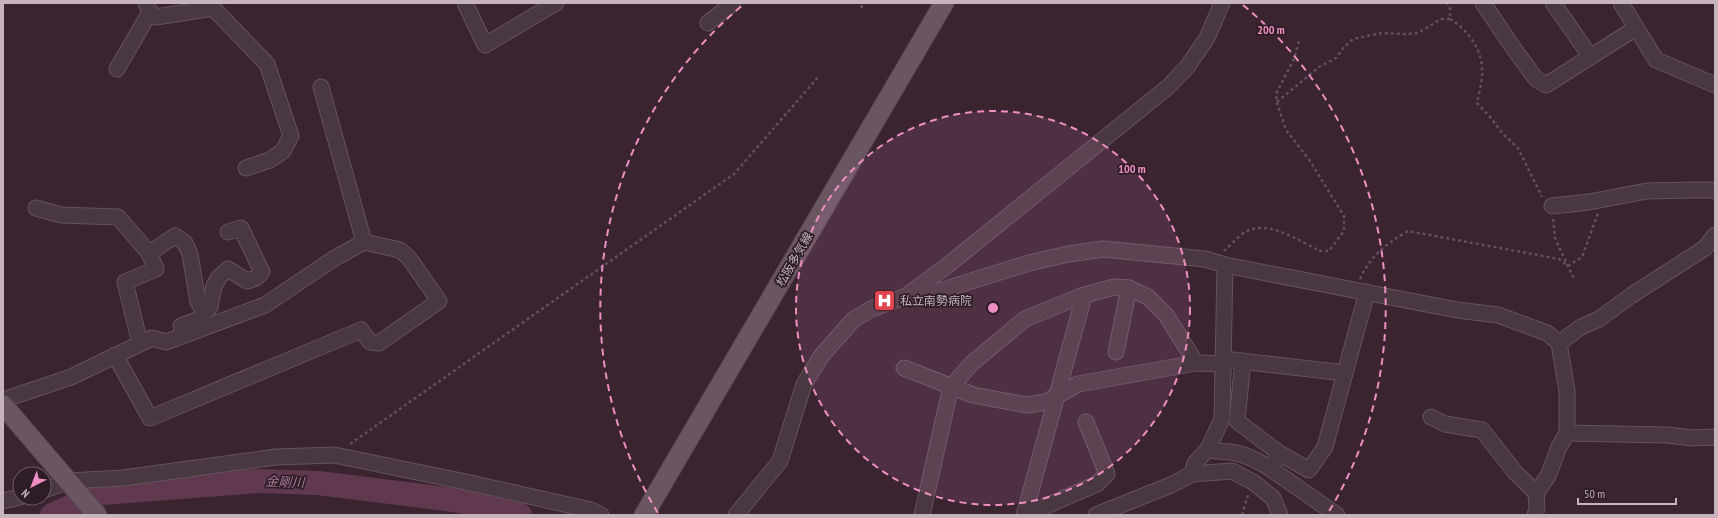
<svg xmlns="http://www.w3.org/2000/svg" width="1718" height="518" viewBox="0 0 1718 518" font-family="'PT Sans Narrow','Noto Sans JP',sans-serif">
<style>
.lines{fill:none;stroke-linecap:round;stroke-linejoin:round}
.river{stroke:#603950;stroke-width:24}
.minor-casing{stroke:#64535d;stroke-width:17}
.major-casing{stroke:#52414b;stroke-width:21}
.path{stroke:#614f61;stroke-width:2.5;stroke-dasharray:3 3;stroke-linecap:butt}
.minor{stroke:#493842;stroke-width:15}
.major{stroke:#695661;stroke-width:19}
.ring{fill:none;stroke:#ef8ec3;stroke-width:2;stroke-dasharray:7 5}
.labels{text-anchor:middle;dominant-baseline:central;stroke-width:3.5;stroke-linejoin:round;paint-order:stroke}
.street-label{font-size:12px;fill:#c5b3bd;stroke:#2e1d27}
.poi-label{font-size:12px;fill:#c5b3bd;stroke:#2e1d27;text-anchor:start}
.water-label{font-size:13px;font-style:italic;fill:#aa7d98;stroke:#2e1d27}
.centre{fill:#ef8ec3;stroke:#2e1d27;stroke-width:2}
.ring-label{font-size:12px;text-anchor:middle;font-weight:bold;fill:#ef8ec3;stroke:#2e1d27;stroke-width:3.5;stroke-linejoin:round;paint-order:stroke}
</style>
<rect width="100%" height="100%" fill="#392430"/>
<g class="lines">
<polyline class="river" points="52,515 102,493 258,481 318,483 454,500 520,515"/>
<defs>
<g id="minor">
<polyline points="146,3 150,12 156,17 213,8 267,64 291,136 283,151 270,160 246,168"/>
<polyline points="465,3 485,45 556,3"/>
<polyline points="1483,3 1514,49 1536,79 1546,85 1636,28"/>
<polyline points="1553,3 1590,56"/>
<polyline points="1621,3 1656,60 1715,85"/>
<polyline points="708,23 733,3"/>
<polyline points="117,69 150,12"/>
<polyline points="321,87 364,242"/>
<polyline points="1552,206 1589,202 1647,191 1692,190 1712,190 1715,191"/>
<polyline points="36,208 61,215 118,217 149,253 156,269 125,282 140,343"/>
<polyline points="149,253 175,236 185,243 190,254 198,302 204,312"/>
<polyline points="906,296 948,265 1168,87 1187,67 1207,38 1222,3"/>
<polyline points="181,326 199,319 210,307 214,286 219,277 228,269 247,281 256,278 262,272 241,228 228,232"/>
<polyline points="1559,343 1581,327 1599,319 1632,295 1705,248 1715,235"/>
<polyline points="1116,352 1129,288"/>
<polyline points="1223,359 1345,373"/>
<polyline points="1243,361 1237,421 1279,453"/>
<polyline points="904,368 973,395 1027,405 1046,402 1078,384 1196,363"/>
<polyline points="3,400 71,377 152,338 166,342 265,305 335,258 364,242 400,250 409,258 439,301 379,343 370,342 361,330 150,418 115,355"/>
<polyline points="1431,417 1445,424 1482,430 1515,472 1536,493"/>
<polyline points="1567,433 1667,435 1692,438 1715,437"/>
<path d="M 1208,449 C 1217,453 1226,450 1236,453 C 1248,455 1260,462 1271,469"/>
<polyline points="1192,474 1195,463 1208,449 1222,419 1225,265"/>
<polyline points="44,490 69,481 123,478 276,457 334,455 466,482 591,510 601,515"/>
<polyline points="3,501 20,497"/>
<polyline points="736,515 780,461 804,384 822,355 853,320 871,309 904,297 933,293 1029,263 1068,254 1103,249 1205,259 1225,265 1457,310 1498,315 1547,333 1559,343 1567,391 1567,433 1559,447 1548,476 1536,493 1537,508 1535,515"/>
<polyline points="922,515 949,395 958,379 971,364 1025,319 1081,296 1114,287 1129,288 1148,297 1166,315 1196,363 1223,364"/>
<path d="M 1024,515 C 1044,445 1062,374 1082,304 L 1081,296"/>
<polyline points="1025,515 1097,484 1107,474 1086,422"/>
<polyline points="1096,515 1171,485 1192,474 1232,471 1253,482 1273,498 1280,515"/>
<polyline points="1337,515 1271,469 1279,453 1309,470 1325,447 1367,292"/>
</g>
<g id="major">
<polyline points="3,405 97,515"/>
<polyline points="644,515 944,3"/>
</g>
</defs>
<use href="#minor" class="minor-casing"/>
<use href="#major" class="major-casing"/>
<g class="path">
<polyline points="1713,3 1715,4"/>
<polyline points="861,8 864,3"/>
<path d="M 1450,19 C 1467,29 1482,49 1482,69 C 1483,80 1479,92 1477,103 L 1491,118 L 1503,134 L 1518,148 L 1542,197"/>
<polyline points="1277,102 1319,67 1336,58 1344,47 1353,39 1381,33 1405,34 1418,33 1441,19 1450,19 1450,9 1447,3"/>
<polyline points="1553,219 1555,238 1574,279"/>
<path d="M 1224,251 C 1230,246 1240,234 1247,231 C 1270,220 1299,241 1320,251 L 1329,251 L 1344,231 L 1344,216 L 1310,161 L 1286,130 L 1277,103 L 1276,94 L 1294,59 L 1299,41"/>
<path d="M 1360,279 C 1371,255 1386,244 1408,231 L 1559,259 L 1568,266 L 1582,257 L 1598,213"/>
<polyline points="350,444 734,174 819,76"/>
<polyline points="1242,515 1248,495"/>
</g>
<use href="#minor" class="minor"/>
<use href="#major" class="major"/>
</g>
<circle cx="993" cy="308" r="197" fill="#ef8ec3" fill-opacity=".12"/>
<g class="ring">
<circle cx="993" cy="308" r="197"/>
<path d="M658 513A393 393 0 0 1 743 5M1243 5A393 393 0 0 1 1328 513"/>
</g>
<defs>
<symbol id="hospital-square" viewBox="-11 -11 22 22"><rect x="-9" y="-9" width="18" height="18" rx="4" fill="#e0444e" stroke="#2e1d27"/><path d="M-5-5h3v3.5h4V-5h3V5h-3V1.5h-4V5h-3Z" fill="#fff"/></symbol>
</defs>
<g fill-rule="evenodd">
<use href="#hospital-square" x="872" y="288" width="25" height="25"/>
</g>
<g class="labels">
<g class="street-label">
<text transform="translate(794 259) rotate(-60)">松阪多気線</text>
</g>
<g class="poi-label">
<text x="900" y="300">私立南勢病院</text>
</g>
<g class="water-label">
<text transform="translate(285 482) rotate(2)">金剛川</text>
</g>
</g>
<circle cx="993" cy="308" r="6" class="centre"/>
<g class="ring-label">
<text x="1271" y="34">200 m</text>
<text x="1132" y="173">100 m</text>
</g>
<rect width="1718" height="518" fill="none" stroke="#c5b3bd" stroke-width="8"/>
<g transform="translate(32 486) rotate(222)"><circle r="19" fill="#2e1d27" stroke="#6a5963"/>
<path d="M0-3L7 15L0 10L-7 15Z" fill="#ef8ec3"/>
<text y="-6" font-size="11" font-weight="bold" text-anchor="middle" fill="#c5b3bd">N</text>
</g>
<path d="M1578 498v6h98v-6" fill="none" stroke="#c5b3bd" stroke-width="2"/>
<text x="1584" y="498" font-size="12" fill="#c5b3bd" stroke="#2e1d27" stroke-width="3" paint-order="stroke">50 m</text>
</svg>
